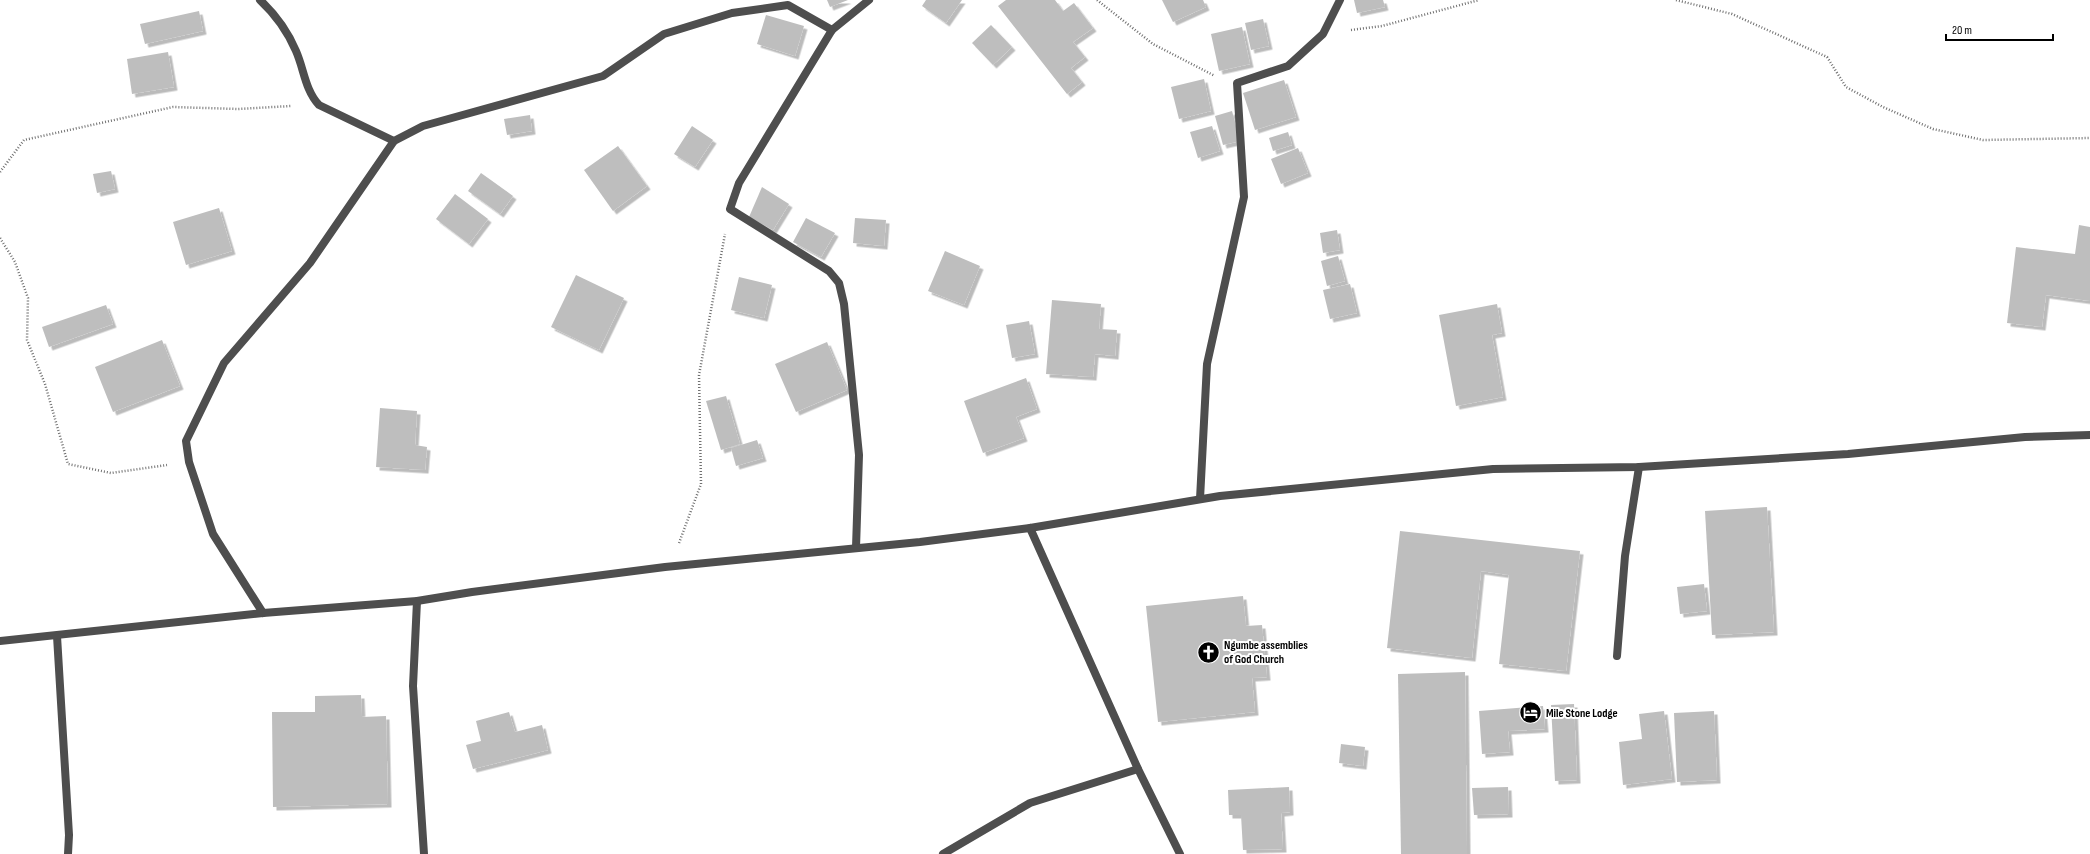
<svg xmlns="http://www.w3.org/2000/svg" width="2090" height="854" viewBox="0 0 2090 854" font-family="'Sofia Sans Condensed',sans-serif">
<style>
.building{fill:#bebebe;filter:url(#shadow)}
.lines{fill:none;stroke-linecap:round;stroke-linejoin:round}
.path{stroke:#707070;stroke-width:2.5;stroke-dasharray:1 2;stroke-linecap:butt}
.service{stroke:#4e4e4e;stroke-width:8}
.minor{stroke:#4e4e4e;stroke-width:8}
.labels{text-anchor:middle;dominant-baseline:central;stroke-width:4;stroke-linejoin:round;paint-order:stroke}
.poi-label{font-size:12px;font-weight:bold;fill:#000;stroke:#fff;text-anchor:start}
</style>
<defs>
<filter id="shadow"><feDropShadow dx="3.5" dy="3.5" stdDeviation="0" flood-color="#0004"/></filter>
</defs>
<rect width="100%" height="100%" fill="#fff"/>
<g class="building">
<polygon points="827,0 848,0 830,7"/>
<polygon points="926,0 962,0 946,23 922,6"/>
<polygon points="1006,0 1055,0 1063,11 1074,3 1093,28 1073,42 1085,57 1071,68 1082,82 1067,94 998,6"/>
<polygon points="1162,0 1203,0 1206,7 1173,22"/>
<polygon points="1354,0 1383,0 1385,7 1357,13"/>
<polygon points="199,11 203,31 145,44 140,24"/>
<polygon points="766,15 804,26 795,56 757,44"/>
<polygon points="1263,19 1269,46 1251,50 1245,23"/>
<polygon points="991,25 1012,47 993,65 972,43"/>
<polygon points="1242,27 1250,64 1219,71 1211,34"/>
<polygon points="168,52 174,87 132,94 127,59"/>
<polygon points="1204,79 1211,111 1179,119 1171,87"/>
<polygon points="1284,80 1296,117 1255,130 1243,93"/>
<polygon points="1232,111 1240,141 1223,145 1215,116"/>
<polygon points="530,115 532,131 507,135 504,119"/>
<polygon points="692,126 713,140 695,167 674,154"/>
<polygon points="1212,126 1220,151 1198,158 1190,132"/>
<polygon points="1288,132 1292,145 1273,151 1269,138"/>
<polygon points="618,146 647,186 613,211 584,170"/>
<polygon points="1298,148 1308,173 1281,184 1271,159"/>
<polygon points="111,171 115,189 97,193 93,174"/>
<polygon points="481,173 513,196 500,214 468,191"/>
<polygon points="762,187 789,204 773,230 749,217"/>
<polygon points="455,194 488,219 469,244 436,219"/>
<polygon points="219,208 232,251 186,265 173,222"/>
<polygon points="806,218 835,233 821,257 793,242"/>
<polygon points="855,218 886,220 884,246 853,243"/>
<polygon points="2079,225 2090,227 2090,301 2046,295 2042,327 2007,323 2016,247 2075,254"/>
<polygon points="1337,230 1340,250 1323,253 1320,233"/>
<polygon points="945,251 980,266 964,305 928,291"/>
<polygon points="1338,256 1345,281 1327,286 1321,261"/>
<polygon points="576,275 624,298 599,350 551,327"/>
<polygon points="739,277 772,285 764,318 731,310"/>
<polygon points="1350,284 1357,313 1330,319 1323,290"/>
<polygon points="1052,300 1101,304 1099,329 1117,330 1115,356 1095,354 1093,377 1046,374"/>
<polygon points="1497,304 1502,333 1492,335 1503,397 1456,406 1439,315"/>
<polygon points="106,305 113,324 49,347 42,327"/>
<polygon points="1029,321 1035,354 1012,358 1006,325"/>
<polygon points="162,340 180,386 113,412 95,367"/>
<polygon points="827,342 847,390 796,412 775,364"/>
<polygon points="1026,378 1037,409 1016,417 1024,438 983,453 964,401"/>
<polygon points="726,396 740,444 721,450 706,401"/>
<polygon points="380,408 417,411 415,445 427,447 425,470 376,467"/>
<polygon points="757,440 763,458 736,466 731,448"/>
<polygon points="1767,507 1774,632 1712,635 1705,511"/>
<polygon points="1400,531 1580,551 1566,671 1499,664 1509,575 1481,571 1472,658 1387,648"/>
<polygon points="1704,584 1707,611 1680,614 1677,587"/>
<polygon points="1243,596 1246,626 1262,625 1267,677 1252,678 1255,712 1158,722 1146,606"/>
<polygon points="1465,672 1467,854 1401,854 1398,674"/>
<polygon points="361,695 362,717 386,716 388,804 273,807 272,712 315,712 315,696"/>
<polygon points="1574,704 1577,780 1555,781 1551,705"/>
<polygon points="1543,706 1545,729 1508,731 1510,752 1482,754 1479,711"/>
<polygon points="1664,711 1672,779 1623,785 1619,742 1642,739 1639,714"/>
<polygon points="1714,711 1717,780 1677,782 1674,713"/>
<polygon points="509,712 515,732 542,725 548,750 473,769 466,745 481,741 476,721"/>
<polygon points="1341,744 1365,747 1363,766 1339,763"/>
<polygon points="1289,787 1290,812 1281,813 1283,849 1243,850 1241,815 1229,815 1228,790"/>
<polygon points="1508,787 1509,814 1474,815 1472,788"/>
</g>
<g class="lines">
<g class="path">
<polyline points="1097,0 1153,44 1215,76"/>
<polyline points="1676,0 1732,14 1827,57 1846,87 1883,107 1933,129 1983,140 2090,138"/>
<polyline points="1351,30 1382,26 1479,0"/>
<polyline points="0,172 24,140 173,107 238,109 291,106"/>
<polyline points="0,238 15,262 28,298 27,340 45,384 68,464 111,473 167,465"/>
<polyline points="679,543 701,484 699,375 725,234"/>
</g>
<polyline class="service" points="1617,656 1625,556 1639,467"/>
<g class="minor">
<path d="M 260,0 C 275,14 288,32 296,51 C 304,69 305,90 319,105 L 394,141"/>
<polyline points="1200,499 1207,364 1244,197 1237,83 1288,66 1323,34 1340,0"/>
<polyline points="1030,528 1138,769 1180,854"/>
<polyline points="856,548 859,455 844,304 839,283 829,271 730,209 739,183 832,30 869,0"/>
<polyline points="417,601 413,686 424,854"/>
<polyline points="263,613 213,534 189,462 186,441 224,363 310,263 394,141 423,126 603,76 664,34 732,13 788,5 832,30"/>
<polyline points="57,636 69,835 68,854"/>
<polyline points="0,641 263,613 417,601 472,592 665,567 920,542 1030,528 1220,496 1493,469 1639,467 1848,454 2025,437 2090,435"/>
<polyline points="943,854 1030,803 1138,769"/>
</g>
</g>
<defs>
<symbol id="church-disc" viewBox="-11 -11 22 22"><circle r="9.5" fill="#000" stroke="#fff"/><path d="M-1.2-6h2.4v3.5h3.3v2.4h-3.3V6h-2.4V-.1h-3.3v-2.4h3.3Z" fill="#fff"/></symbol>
<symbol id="hotel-disc" viewBox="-11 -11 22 22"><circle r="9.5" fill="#000" stroke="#fff"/><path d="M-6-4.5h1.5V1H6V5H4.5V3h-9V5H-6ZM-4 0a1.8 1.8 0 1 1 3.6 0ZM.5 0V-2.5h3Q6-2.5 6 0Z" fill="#fff"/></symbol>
</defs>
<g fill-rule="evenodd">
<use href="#church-disc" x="1196" y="640" width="25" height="25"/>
<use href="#hotel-disc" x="1518" y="700" width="25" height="25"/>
</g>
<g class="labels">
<g class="poi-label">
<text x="1224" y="645">Ngumbe assemblies<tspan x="1224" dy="14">of God Church</tspan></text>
<text x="1546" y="713">Mile Stone Lodge</text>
</g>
</g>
<path d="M1946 34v6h107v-6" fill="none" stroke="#000000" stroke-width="2"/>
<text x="1952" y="34" font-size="12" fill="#000000" stroke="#ffffff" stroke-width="3" paint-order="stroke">20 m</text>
</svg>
